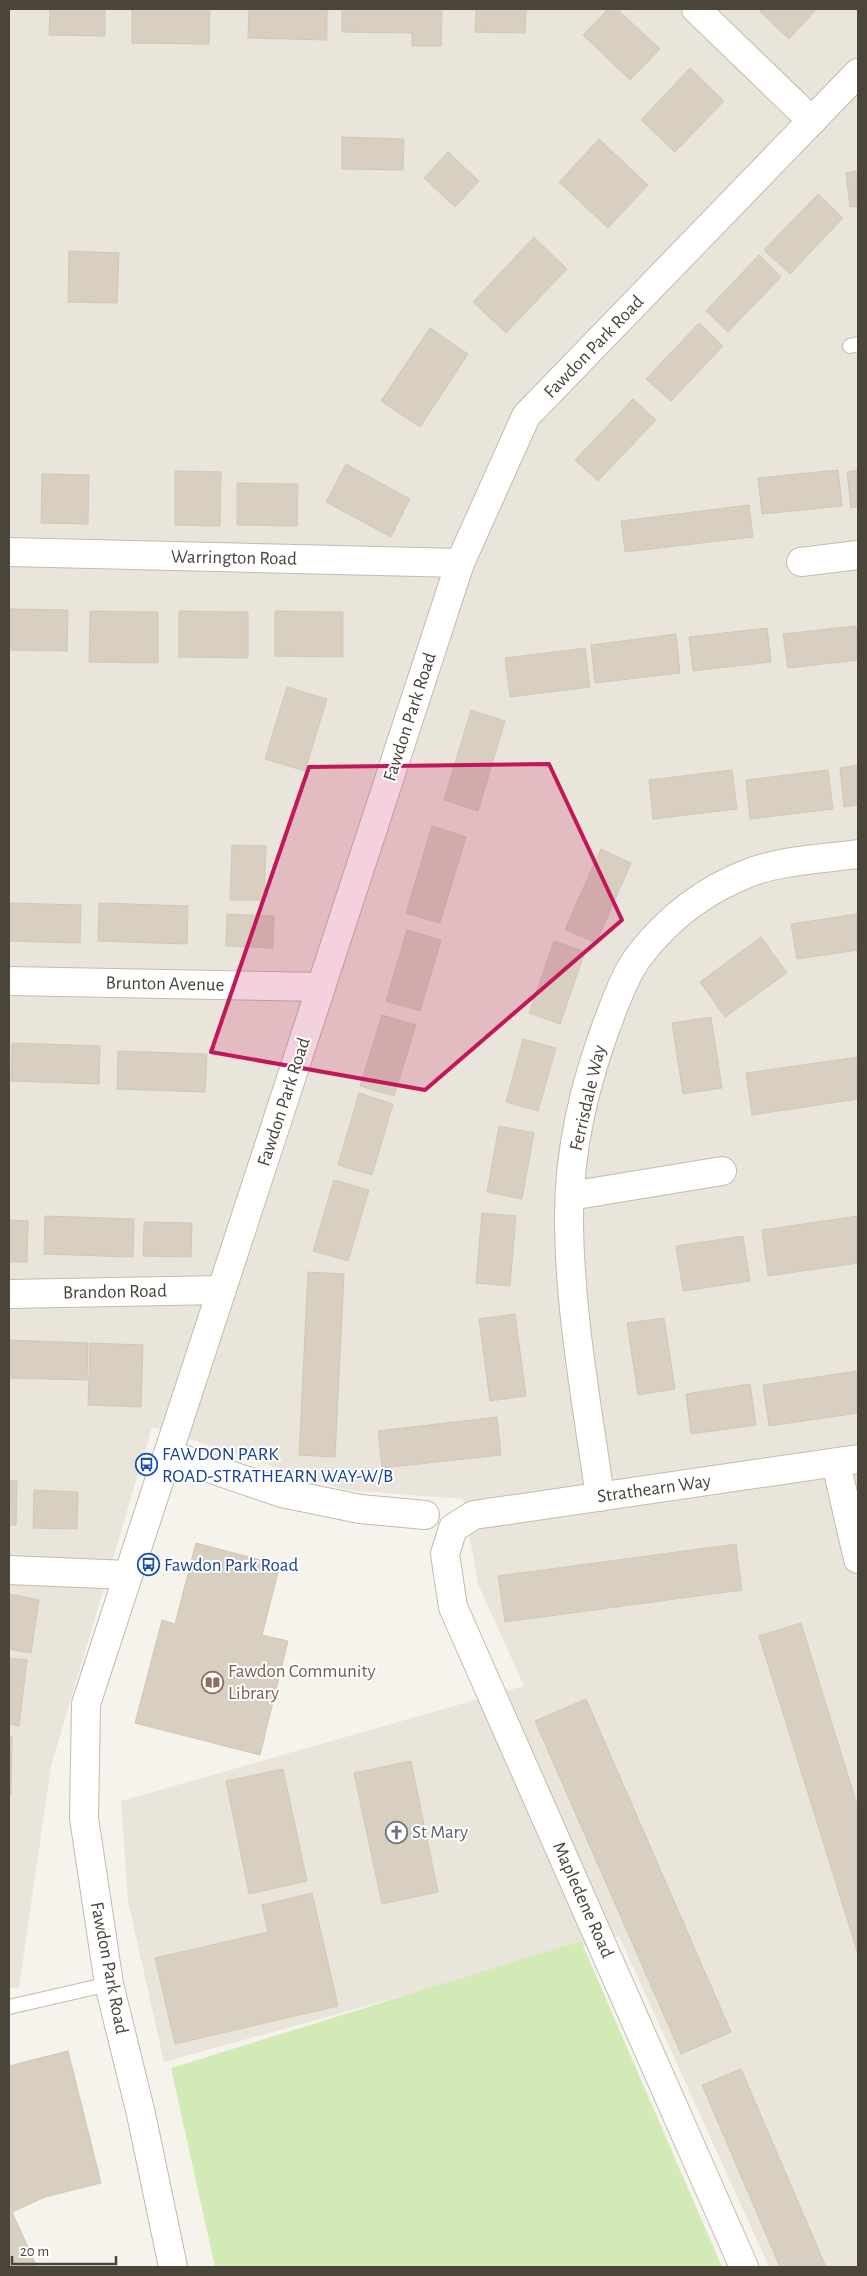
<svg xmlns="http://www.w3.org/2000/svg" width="867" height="2276" viewBox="0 0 867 2276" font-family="'Alegreya Sans',sans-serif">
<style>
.residential{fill:#eae5da}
.green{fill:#d2eab5}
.building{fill:#d8cfc1;stroke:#d3c7b4}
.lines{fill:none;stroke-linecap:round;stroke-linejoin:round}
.service-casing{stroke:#c2bbae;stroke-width:16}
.minor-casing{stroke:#c2bbae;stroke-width:30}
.service{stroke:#fff;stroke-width:14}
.minor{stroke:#fff;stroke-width:28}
.marked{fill:#c2185b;fill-opacity:0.2;stroke:#c2185b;stroke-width:4;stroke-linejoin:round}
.labels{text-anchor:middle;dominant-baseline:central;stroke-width:4;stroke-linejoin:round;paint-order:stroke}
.street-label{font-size:19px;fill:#4b4439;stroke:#fff}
.transit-label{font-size:19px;fill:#164399;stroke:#fff;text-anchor:start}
.education-label{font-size:19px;fill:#785e54;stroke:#fff;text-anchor:start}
.worship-label{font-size:19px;fill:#5b616d;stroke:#fff;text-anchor:start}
</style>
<rect width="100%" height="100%" fill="#f6f3ec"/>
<polygon class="residential" points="9,9 858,9 858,2267 769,2267 619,1936 164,2062 128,1901 121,1801 524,1686 478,1584 463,1499 346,1490 152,1427 51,1766 19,1988 9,1988"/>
<polygon class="green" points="581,1941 722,2267 215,2267 171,2068"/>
<g class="building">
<polygon points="50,9 105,9 105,36 49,35"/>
<polygon points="132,9 210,9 209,44 132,43"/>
<polygon points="249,9 327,9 327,40 248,38"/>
<polygon points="342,9 442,9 441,46 412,46 412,33 342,32"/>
<polygon points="476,9 526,9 525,33 475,32"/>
<polygon points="608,9 617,9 660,49 630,80 583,35"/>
<polygon points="762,9 817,9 789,39 760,12"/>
<polygon points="690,68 724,101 675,152 641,120"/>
<polygon points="342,137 404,139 403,170 342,169"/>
<polygon points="599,139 648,185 608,228 559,182"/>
<polygon points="448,152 479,181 455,207 424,178"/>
<polygon points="858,171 858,206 850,207 846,173"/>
<polygon points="818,194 843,218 790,274 764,250"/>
<polygon points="534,237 567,269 506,333 473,302"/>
<polygon points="69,251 119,253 117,303 68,302"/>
<polygon points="759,255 781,277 728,332 706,311"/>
<polygon points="699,323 723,346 671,401 646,379"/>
<polygon points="430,328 468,354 420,427 381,401"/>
<polygon points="633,399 656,420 598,481 575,460"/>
<polygon points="346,464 410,499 391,537 326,502"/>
<polygon points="838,470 842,506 762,514 758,478"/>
<polygon points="858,470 858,507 851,508 847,472"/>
<polygon points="175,471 221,472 220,526 175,525"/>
<polygon points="42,474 89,475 88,524 41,523"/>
<polygon points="237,483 298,484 297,526 237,525"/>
<polygon points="749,505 753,537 625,552 621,521"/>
<polygon points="9,609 68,610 67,651 9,650"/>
<polygon points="90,611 158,612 158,663 89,662"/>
<polygon points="179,611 248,612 248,658 179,657"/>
<polygon points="275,611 343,612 343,657 275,656"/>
<polygon points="856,626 858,660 788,668 783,634"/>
<polygon points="767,628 771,662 693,671 689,637"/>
<polygon points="676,634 680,673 595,683 591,645"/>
<polygon points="585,648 590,687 510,697 505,658"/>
<polygon points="287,687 327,699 305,771 265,759"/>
<polygon points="471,710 505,721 478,811 444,800"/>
<polygon points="858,765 858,805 844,807 840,768"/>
<polygon points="732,770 737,809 653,819 649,780"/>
<polygon points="828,770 833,809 750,819 746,780"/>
<polygon points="432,826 466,837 440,923 406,913"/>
<polygon points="232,845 266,846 264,900 230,900"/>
<polygon points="601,849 631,863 596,943 565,929"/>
<polygon points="9,903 81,905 80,943 9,941"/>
<polygon points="99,903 188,906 187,944 98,941"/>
<polygon points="227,914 274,916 273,948 226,946"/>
<polygon points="857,914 858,950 797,959 791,924"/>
<polygon points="407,930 441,940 420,1011 386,1001"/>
<polygon points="761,937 787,973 725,1017 700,982"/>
<polygon points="554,941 585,952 560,1024 529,1013"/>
<polygon points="382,1015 416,1025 394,1096 360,1086"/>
<polygon points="711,1017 722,1088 683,1094 672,1023"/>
<polygon points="523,1039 556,1048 538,1111 506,1102"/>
<polygon points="12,1043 100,1046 99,1084 11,1081"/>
<polygon points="118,1051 207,1054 205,1092 117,1089"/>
<polygon points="858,1057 858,1099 752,1115 746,1073"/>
<polygon points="359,1093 393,1104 372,1175 338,1165"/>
<polygon points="499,1126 534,1133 522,1199 487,1192"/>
<polygon points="334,1180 369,1190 348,1261 313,1251"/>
<polygon points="482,1213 516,1216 510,1286 476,1283"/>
<polygon points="45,1216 134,1219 133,1257 44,1254"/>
<polygon points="858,1216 858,1263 768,1276 762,1230"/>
<polygon points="9,1220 28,1221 27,1262 9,1262"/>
<polygon points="144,1222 192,1223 191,1257 143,1256"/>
<polygon points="743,1236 750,1281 683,1291 676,1246"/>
<polygon points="308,1272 344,1274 335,1457 299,1455"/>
<polygon points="515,1314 526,1396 490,1401 479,1319"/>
<polygon points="664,1318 675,1389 638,1395 627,1323"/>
<polygon points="9,1340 88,1343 87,1380 9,1378"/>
<polygon points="90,1343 143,1345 141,1407 88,1405"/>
<polygon points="858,1371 858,1413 769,1426 763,1385"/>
<polygon points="750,1384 756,1425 691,1434 686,1394"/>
<polygon points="497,1417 501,1455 382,1468 378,1431"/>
<polygon points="9,1481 17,1481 16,1525 9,1525"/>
<polygon points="34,1490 78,1492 77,1529 33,1528"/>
<polygon points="196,1543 280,1565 262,1635 288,1641 260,1755 135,1723 162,1620 175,1624"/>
<polygon points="736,1544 742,1590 505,1622 498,1576"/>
<polygon points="9,1594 39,1600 31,1653 9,1649"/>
<polygon points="801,1623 858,1808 858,1954 759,1636"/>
<polygon points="9,1658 27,1660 19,1726 9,1724"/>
<polygon points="586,1699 731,2032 681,2054 535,1721"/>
<polygon points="9,1736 12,1736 11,1794 9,1794"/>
<polygon points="411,1761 438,1892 382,1904 354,1773"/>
<polygon points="283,1769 307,1881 249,1894 226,1781"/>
<polygon points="312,1893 338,2006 175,2044 155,1958 268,1932 262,1905"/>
<polygon points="68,2051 101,2183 45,2197 12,2212 37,2267 9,2267 9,2066"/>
<polygon points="741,2069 826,2267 780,2267 702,2085"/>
</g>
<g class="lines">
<defs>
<g id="service">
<polyline points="850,346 858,344"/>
<polyline points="9,2007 109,1984"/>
</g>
<g id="minor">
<polyline points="696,9 812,121"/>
<polyline points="9,552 460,563"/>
<polyline points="801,562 858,555"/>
<polyline points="9,981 321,987"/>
<polyline points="570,1196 722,1171"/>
<polyline points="9,1294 221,1290"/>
<polyline points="168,1454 282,1493 360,1509 425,1515"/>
<polyline points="836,1463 858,1559"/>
<path d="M 600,1497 C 587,1404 569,1310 569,1216 C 569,1146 587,1075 612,1011 C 619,993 627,972 639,956 C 668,918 706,889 751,872 C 784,860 823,859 858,854"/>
<polyline points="9,1570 128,1575"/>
<polyline points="173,2267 141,2114 109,1984 84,1818 86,1704 460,563 526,416 858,73"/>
<polyline points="744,2267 453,1607 445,1554 453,1528 474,1515 858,1459"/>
</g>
</defs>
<use href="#service" class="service-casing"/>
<use href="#minor" class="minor-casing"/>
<use href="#service" class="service"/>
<use href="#minor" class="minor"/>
</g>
<path class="marked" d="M 549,764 L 622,920 L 425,1090 L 211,1052 L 309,767 Z"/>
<defs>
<symbol id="bus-ring" viewBox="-11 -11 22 22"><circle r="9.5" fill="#fff" stroke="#1a4fb4" stroke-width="1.5"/><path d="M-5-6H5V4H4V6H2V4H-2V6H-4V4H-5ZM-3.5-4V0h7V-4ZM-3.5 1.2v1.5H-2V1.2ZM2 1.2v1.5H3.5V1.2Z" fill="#1a4fb4"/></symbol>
<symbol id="library-ring" viewBox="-11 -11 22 22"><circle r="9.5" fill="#fff" stroke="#8d6e63" stroke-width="1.5"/><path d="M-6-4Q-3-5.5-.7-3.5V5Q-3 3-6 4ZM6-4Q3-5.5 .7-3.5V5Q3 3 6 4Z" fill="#8d6e63"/></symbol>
<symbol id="church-ring" viewBox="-11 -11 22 22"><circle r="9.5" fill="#fff" stroke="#6b7280" stroke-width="1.5"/><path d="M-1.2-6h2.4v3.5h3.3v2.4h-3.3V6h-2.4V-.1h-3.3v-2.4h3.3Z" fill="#6b7280"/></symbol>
</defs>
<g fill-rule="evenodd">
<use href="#bus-ring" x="134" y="1452" width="25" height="25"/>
<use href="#bus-ring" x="136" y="1552" width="25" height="25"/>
<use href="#library-ring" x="200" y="1670" width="25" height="25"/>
<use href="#church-ring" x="384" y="1820" width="25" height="25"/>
</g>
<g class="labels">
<g class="street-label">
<text transform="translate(594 347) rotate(-46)">Fawdon Park Road</text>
<text transform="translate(234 558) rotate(1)">Warrington Road</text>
<text transform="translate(410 717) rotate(-72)">Fawdon Park Road</text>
<text transform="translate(165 984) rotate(1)">Brunton Avenue</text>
<text transform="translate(588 1098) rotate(-77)">Ferrisdale Way</text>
<text transform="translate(284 1102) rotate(-72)">Fawdon Park Road</text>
<text transform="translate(115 1292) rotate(-1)">Brandon Road</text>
<text transform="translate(654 1489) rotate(-8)">Strathearn Way</text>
<text transform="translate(583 1900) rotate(66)">Mapledene Road</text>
<text transform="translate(109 1968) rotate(79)">Fawdon Park Road</text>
</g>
<g class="transit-label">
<text x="162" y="1454">FAWDON PARK<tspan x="162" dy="22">ROAD-STRATHEARN WAY-W/B</tspan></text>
<text x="164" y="1565">Fawdon Park Road</text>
</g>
<g class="education-label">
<text x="228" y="1671">Fawdon Community<tspan x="228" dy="22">Library</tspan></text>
</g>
<g class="worship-label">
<text x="412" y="1832">St Mary</text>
</g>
</g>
<rect width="867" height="2276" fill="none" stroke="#4b4439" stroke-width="20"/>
<path d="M12 2256v8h104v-8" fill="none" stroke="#4b4439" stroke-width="2.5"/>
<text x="20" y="2256" font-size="15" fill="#4b4439" stroke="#ffffff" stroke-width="4" paint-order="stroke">20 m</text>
</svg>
